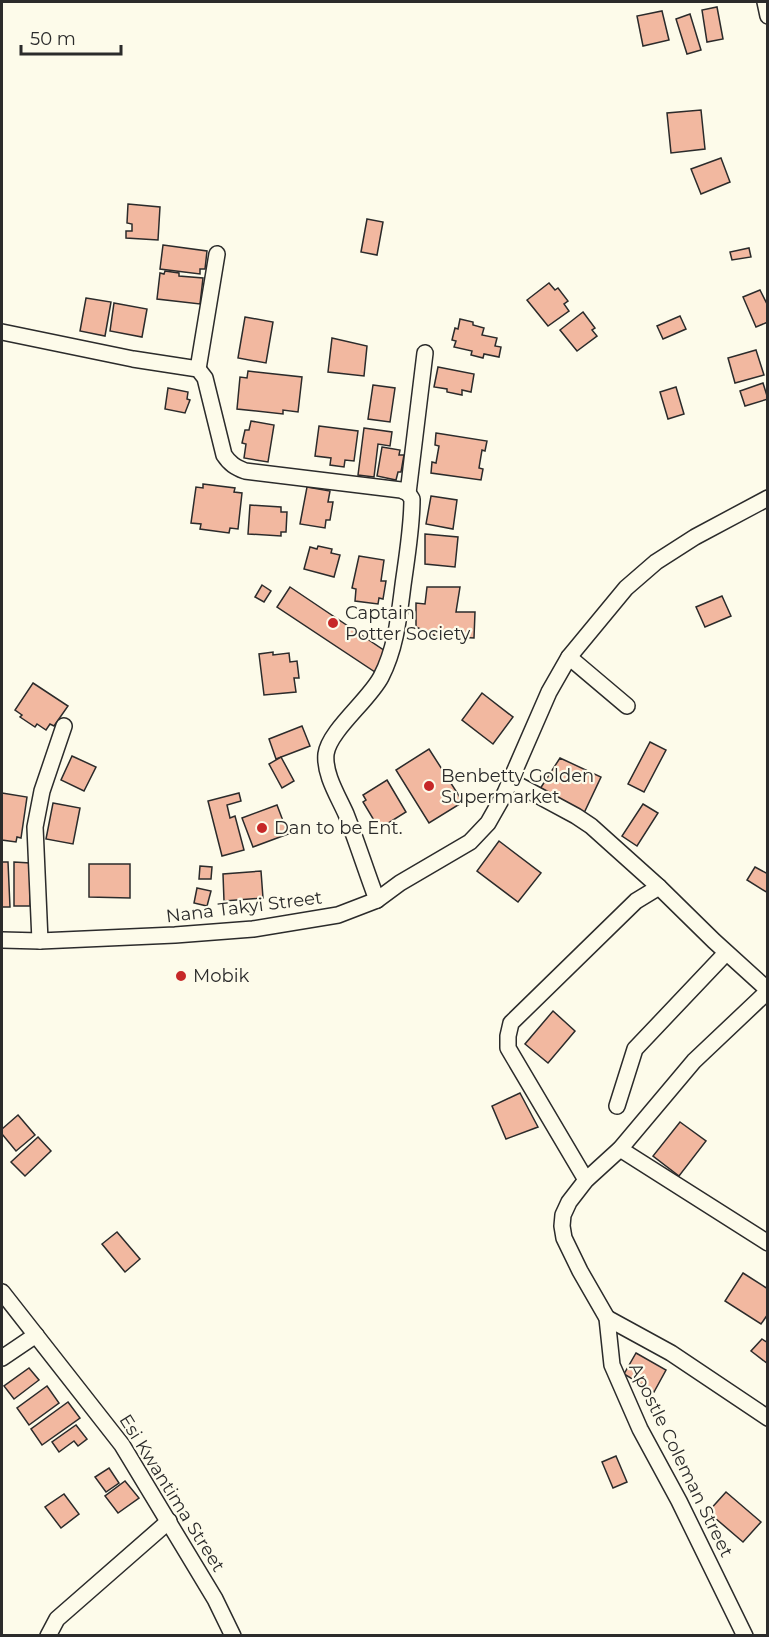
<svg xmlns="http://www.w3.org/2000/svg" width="769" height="1637" viewBox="0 0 769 1637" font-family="Montserrat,sans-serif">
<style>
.building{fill:#f2b8a0;stroke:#2b2b2b;stroke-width:1.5}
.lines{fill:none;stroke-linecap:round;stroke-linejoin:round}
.minor-casing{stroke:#2b2b2b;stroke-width:18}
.minor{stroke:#fdfbea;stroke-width:15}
.poi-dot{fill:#c62828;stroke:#fdfbea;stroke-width:2}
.labels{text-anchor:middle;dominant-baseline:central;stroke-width:4.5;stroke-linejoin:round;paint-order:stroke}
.poi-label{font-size:18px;fill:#2b2b2b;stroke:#fdfbea;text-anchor:start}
.street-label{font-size:18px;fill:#2b2b2b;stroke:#fdfbea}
</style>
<rect width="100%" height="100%" fill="#fdfbea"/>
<g class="building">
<polygon points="717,7 723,39 707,42 702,10"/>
<polygon points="662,11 669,40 643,46 637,16"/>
<polygon points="690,14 701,50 687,54 676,19"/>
<polygon points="701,110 705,149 671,153 667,113"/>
<polygon points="721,158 730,182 701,194 691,169"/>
<polygon points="128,204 160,207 158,240 126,238 126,231 132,231 132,224 127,223"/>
<polygon points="367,219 383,222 377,255 361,252"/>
<polygon points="163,245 207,251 205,269 200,269 200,274 160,269"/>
<polygon points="749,248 751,257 732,260 730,252"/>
<polygon points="165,271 179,273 179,276 203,278 200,304 157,299 160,273 164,274"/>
<polygon points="549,283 555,290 558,288 568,301 564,304 569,311 548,326 527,300"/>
<polygon points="760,290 768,306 768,322 756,327 743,297"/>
<polygon points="86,298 111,302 105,336 80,331"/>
<polygon points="114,303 147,309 142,337 110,331"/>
<polygon points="583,312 595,328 592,330 597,336 577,351 560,330"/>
<polygon points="680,316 686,329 663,339 657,326"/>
<polygon points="245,317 273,322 266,363 238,358"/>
<polygon points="460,319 473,322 473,325 484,328 482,335 497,338 495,346 501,347 499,357 484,354 483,358 471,355 472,351 454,347 456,341 452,340 455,328 458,329"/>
<polygon points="332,338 367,346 364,376 328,372"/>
<polygon points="756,350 764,375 735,383 728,358"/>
<polygon points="438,367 474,374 471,392 462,390 462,395 447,392 447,389 434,387"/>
<polygon points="248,371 302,377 298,412 283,410 283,414 237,409 240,377 247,378"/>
<polygon points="763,383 768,399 745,406 740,391"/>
<polygon points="373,385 395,388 390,422 368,419"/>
<polygon points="676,387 684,414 668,419 660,392"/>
<polygon points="168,388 188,392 187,399 190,400 185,413 165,409"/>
<polygon points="251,421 274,425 268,462 244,458 246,444 242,443 245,430 249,430"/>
<polygon points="319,426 358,431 354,461 345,460 344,467 330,465 331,458 315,456"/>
<polygon points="364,428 392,432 390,446 378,444 374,477 358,475"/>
<polygon points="436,433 487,441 485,451 482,450 479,468 483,469 481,480 431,473 432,462 436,463 439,446 435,445"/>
<polygon points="382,447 400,450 399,455 404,455 401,472 398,472 396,480 377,476"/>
<polygon points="203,484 235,488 234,492 242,493 238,529 230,528 229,533 200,529 201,524 191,523 196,487 203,488"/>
<polygon points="307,487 330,491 328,502 333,502 330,520 326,520 325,528 300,524"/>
<polygon points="431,496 457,500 453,529 426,524"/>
<polygon points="250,505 281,507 281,512 287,512 286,532 281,532 281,536 248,534"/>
<polygon points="425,534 458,537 455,567 425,564"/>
<polygon points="318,546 332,549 331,553 340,555 334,577 304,569 310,547 317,549"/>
<polygon points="359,556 384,560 381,581 386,581 383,599 379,598 378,604 355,601 356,589 352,588"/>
<polygon points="262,585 271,591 264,602 255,597"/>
<polygon points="290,587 388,653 375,672 277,607"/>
<polygon points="427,587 460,587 456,612 475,612 474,638 436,636 416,627 416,603 425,604"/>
<polygon points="722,596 731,616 705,627 696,607"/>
<polygon points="273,652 273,655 289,653 290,662 297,661 299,678 294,678 296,692 264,695 259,654"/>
<polygon points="33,683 68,706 54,726 50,724 46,730 37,724 35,727 20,717 22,715 15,710"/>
<polygon points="482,693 513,717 493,744 462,720"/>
<polygon points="302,726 310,746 276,759 269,739"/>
<polygon points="650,742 666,750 644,792 628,784"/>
<polygon points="429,749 463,802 429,823 396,770"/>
<polygon points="72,756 96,767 84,791 61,780"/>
<polygon points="281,757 294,781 282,788 269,764"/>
<polygon points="560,758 601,777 584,813 538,792"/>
<polygon points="387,780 406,812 382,827 378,820 375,822 363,802 366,800 363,795"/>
<polygon points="2,793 27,797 21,838 17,837 16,842 2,840"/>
<polygon points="239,793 241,801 227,805 230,818 235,816 244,850 222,856 208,801"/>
<polygon points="53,803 80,808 73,844 46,839"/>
<polygon points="643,804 658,813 637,846 622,836"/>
<polygon points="277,805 288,834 253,847 242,818"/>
<polygon points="499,841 541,873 518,902 477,871"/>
<polygon points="2,862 8,862 10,907 2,907"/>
<polygon points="14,862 30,863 30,906 14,906"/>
<polygon points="89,864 130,864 130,898 89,897"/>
<polygon points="200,866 212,867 211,879 199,879"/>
<polygon points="755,867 768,874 768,893 747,880"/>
<polygon points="261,871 263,898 224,901 223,874"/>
<polygon points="197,888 211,891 207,906 194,903"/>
<polygon points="553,1011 575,1031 548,1063 525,1044"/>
<polygon points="520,1093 538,1127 506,1139 492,1106"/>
<polygon points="18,1115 35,1135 16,1151 2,1134 2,1129"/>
<polygon points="680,1122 706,1141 679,1176 653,1156"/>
<polygon points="38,1137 51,1151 25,1176 11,1162"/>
<polygon points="117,1232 140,1259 125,1272 102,1244"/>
<polygon points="743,1273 768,1289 768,1314 761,1324 725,1301"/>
<polygon points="762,1339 768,1343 768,1364 751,1351"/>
<polygon points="636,1353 666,1370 654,1392 624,1374"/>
<polygon points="29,1368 39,1380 14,1399 4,1386"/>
<polygon points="47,1386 59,1403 29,1425 17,1408"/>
<polygon points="68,1402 80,1418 42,1445 31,1429"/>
<polygon points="76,1425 87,1439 78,1446 74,1441 59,1452 52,1442"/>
<polygon points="616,1456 627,1482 613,1488 602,1462"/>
<polygon points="109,1468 119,1483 106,1492 95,1477"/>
<polygon points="125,1481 139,1498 118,1513 105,1496"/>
<polygon points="726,1492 761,1522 743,1542 708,1512"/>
<polygon points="64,1494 79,1514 61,1528 45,1507"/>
</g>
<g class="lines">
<defs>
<g id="minor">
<polyline points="765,2 768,16"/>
<path d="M 2,332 L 133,359 L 198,369 L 205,378 L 224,455 C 230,464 235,467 245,471 L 401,490 L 408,493 L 412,499 C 412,527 407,556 403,585 C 399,616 396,648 381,677 C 369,700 329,731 326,754 C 324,774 338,796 346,814 C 357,842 366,871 377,900"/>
<polyline points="198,369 217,254"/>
<polyline points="408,493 425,353"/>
<polyline points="569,657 627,706"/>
<polyline points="511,781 576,816 591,826 659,887"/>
<polyline points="2,940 40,941 175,935 253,929 338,915 377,900 400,883 470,842 488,823 505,793 549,692 569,657 626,588 656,562 695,537 768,498"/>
<polyline points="40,941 35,827 42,791 64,726"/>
<polyline points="617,1106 635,1049 726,953"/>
<polyline points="620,1149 768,1243"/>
<polyline points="586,1180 508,1048 508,1036 511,1023 636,901 659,887 714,941 768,990"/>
<polyline points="2,1292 122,1445 215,1599 233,1636"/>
<polyline points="607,1318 671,1353 768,1418"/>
<polyline points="2,1358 36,1335"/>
<polyline points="48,1636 57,1619 169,1521"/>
<polyline points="745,1636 679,1501 640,1429 612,1365 607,1318 580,1271 564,1238 562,1226 563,1215 569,1202 586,1180 620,1149 694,1061 768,991"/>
</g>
</defs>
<use href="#minor" class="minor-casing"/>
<use href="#minor" class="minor"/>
</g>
<g class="poi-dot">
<circle cx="333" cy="623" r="6"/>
<circle cx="429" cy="786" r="6"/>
<circle cx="262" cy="828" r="6"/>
<circle cx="181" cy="976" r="6"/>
</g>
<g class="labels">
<g class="poi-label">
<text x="345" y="613">Captain<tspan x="345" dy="21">Potter Society</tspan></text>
<text x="441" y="776">Benbetty Golden<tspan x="441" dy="21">Supermarket</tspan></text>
<text x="274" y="828">Dan to be Ent.</text>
<text x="193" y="976">Mobik</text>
</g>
<g class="street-label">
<text transform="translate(244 907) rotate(-7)">Nana Takyi Street</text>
<text transform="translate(681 1460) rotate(64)">Apostle Coleman Street</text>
<text transform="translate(172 1493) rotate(58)">Esi Kwantima Street</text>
</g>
</g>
<rect width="769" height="1637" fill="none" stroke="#2b2b2b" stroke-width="6"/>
<path d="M21 45v9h100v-9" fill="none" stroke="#2b2b2b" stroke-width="3"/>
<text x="30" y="45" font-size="18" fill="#2b2b2b" stroke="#fdfbea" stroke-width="4.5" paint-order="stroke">50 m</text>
</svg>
